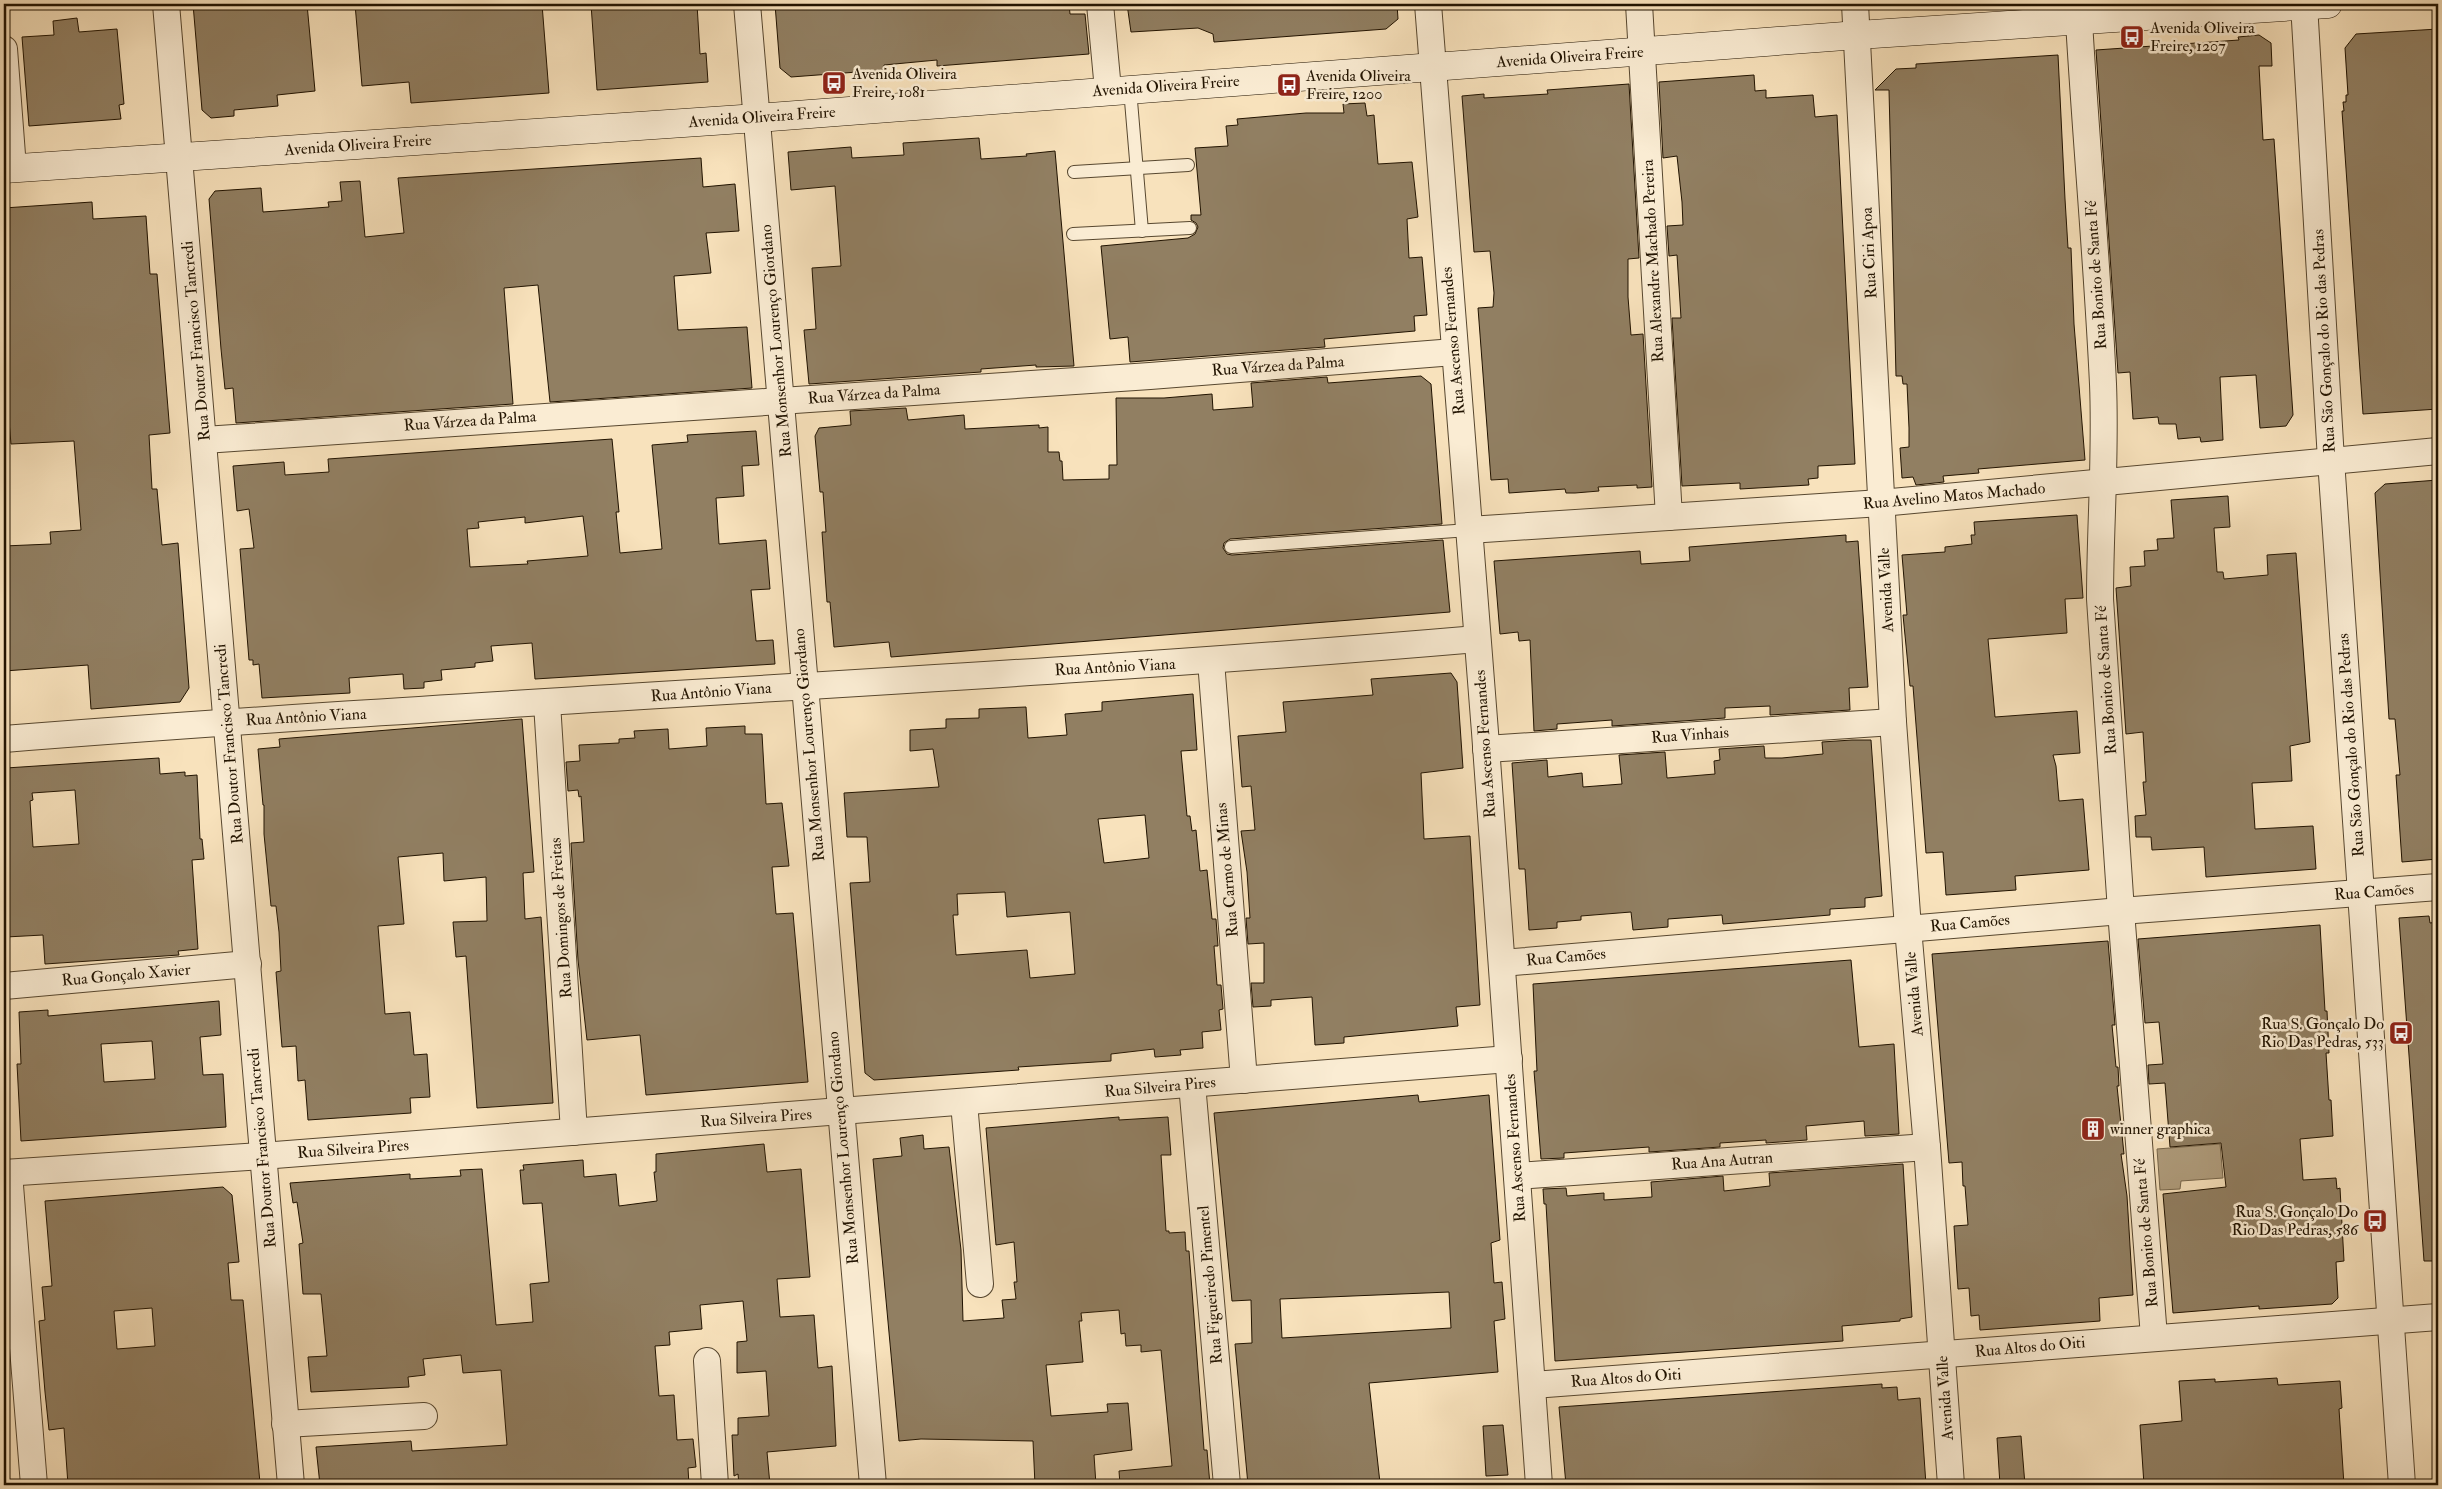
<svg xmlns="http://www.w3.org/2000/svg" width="2442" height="1489" viewBox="0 0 2442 1489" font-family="'IM FELL Double Pica',serif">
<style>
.water{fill:#af9c7c;stroke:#76654a}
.building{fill:#917f62;stroke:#211300;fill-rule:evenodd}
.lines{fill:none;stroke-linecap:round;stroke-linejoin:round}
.lane-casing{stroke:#57472f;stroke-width:14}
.street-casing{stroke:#57472f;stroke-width:28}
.secondary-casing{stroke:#211300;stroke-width:29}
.lane{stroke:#faecd3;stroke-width:12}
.street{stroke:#faecd3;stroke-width:26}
.secondary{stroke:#faecd3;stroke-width:28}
.labels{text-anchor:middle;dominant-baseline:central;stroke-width:5;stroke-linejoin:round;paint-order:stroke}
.poi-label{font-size:16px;fill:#211300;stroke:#faecd3;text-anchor:start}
.street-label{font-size:16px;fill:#211300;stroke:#faecd3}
</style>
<rect width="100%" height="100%" fill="#f8e2bc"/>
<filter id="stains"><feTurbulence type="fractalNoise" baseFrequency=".004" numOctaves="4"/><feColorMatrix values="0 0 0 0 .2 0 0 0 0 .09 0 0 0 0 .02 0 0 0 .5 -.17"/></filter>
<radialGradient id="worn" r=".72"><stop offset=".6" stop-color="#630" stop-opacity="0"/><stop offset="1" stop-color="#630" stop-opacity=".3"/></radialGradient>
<polygon class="water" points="2220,1144 2223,1178 2181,1181 2180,1189 2160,1190 2157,1149"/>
<g class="building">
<polygon points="193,4 307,4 315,91 277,95 278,106 234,110 234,116 211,118 202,110"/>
<polygon points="355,4 542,4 549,93 411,103 409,82 362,86"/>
<polygon points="591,4 697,4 700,54 706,53 708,82 597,90"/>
<polygon points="775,4 1069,4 1070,14 1085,14 1089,54 937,66 937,60 884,65 884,70 791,77 780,68"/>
<polygon points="1127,4 1397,4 1398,19 1386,29 1214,42 1213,34 1198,28 1131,32"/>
<polygon points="77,18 79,32 117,29 124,104 119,105 121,119 29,126 22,37 54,35 53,21"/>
<polygon points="2438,29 2438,409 2363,414 2342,111 2344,111 2343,102 2346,102 2346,95 2348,95 2345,48 2356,34"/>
<polygon points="2259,35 2271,43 2272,66 2259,66 2263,140 2274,139 2293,415 2286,426 2260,428 2256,375 2220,377 2223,440 2201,442 2200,437 2178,439 2176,424 2159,424 2158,417 2133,419 2130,372 2118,373 2096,50 2239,40 2238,37"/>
<polygon points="2058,55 2065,199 2068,248 2071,248 2074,324 2085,460 1978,469 1979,473 1943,476 1944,482 1916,485 1913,477 1902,478 1900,448 1909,447 1909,428 1907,384 1903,384 1902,376 1896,376 1889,90 1875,90 1896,69 1916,68 1916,64"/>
<polygon points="1754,75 1755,91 1766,90 1766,98 1813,95 1815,117 1837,115 1855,464 1818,466 1818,478 1808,479 1809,485 1740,489 1740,483 1682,486 1672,318 1681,318 1677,255 1669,256 1667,226 1683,225 1682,202 1677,156 1663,158 1659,82"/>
<polygon points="1629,84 1639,258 1628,259 1628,297 1631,335 1643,334 1652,487 1637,488 1637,485 1598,487 1599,491 1575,493 1566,493 1565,489 1509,493 1508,479 1491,480 1478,308 1493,307 1494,293 1490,251 1474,252 1462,96 1484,94 1484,98 1548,94 1547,90"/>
<polygon points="1365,103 1367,116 1374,115 1378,164 1412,162 1418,217 1407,219 1409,258 1422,257 1427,315 1414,316 1415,331 1324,339 1325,347 1130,362 1128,337 1110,339 1101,246 1188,238 1195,234 1198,227 1196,223 1191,220 1191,215 1201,215 1195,148 1228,146 1226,126 1238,125 1237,119 1306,113 1344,113 1343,104"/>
<polygon points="979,138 981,159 1027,156 1026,154 1055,151 1074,366 1036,367 1036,365 981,369 981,372 809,384 804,330 816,329 812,268 841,266 835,186 791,190 788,152 851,147 852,158 904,155 903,143"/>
<polygon points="701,158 703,187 735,184 739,231 706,233 711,273 674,276 678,330 747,327 752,388 550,402 538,285 504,288 513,404 236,423 233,388 225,389 221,349 209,199 215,191 261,188 263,212 329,207 328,202 342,201 340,182 360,181 365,237 404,233 398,178"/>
<polygon points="92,202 93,219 146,216 150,274 157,274 170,433 149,435 152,489 157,489 162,545 178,543 189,688 180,702 91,709 88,665 4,671 4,546 51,544 50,532 81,530 74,441 11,444 9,421 4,421 4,208"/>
<polygon points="1421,376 1431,384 1442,524 1230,539 1224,543 1223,548 1227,554 1232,555 1443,540 1450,612 891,657 889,642 834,647 830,602 827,602 822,532 826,532 823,492 820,492 815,436 819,428 851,425 850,411 906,408 908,420 964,415 965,429 1039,425 1039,428 1048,427 1048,452 1059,452 1060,461 1062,461 1063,480 1109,479 1109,465 1117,465 1116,398 1164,398 1212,394 1213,410 1253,407 1251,383 1327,377 1328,383"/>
<path d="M 756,431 L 759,465 L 742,466 L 744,496 L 716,498 L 719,544 L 766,540 L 770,589 L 751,590 L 756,641 L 773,640 L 775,664 L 535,679 L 532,643 L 491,646 L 493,661 L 475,663 L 475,667 L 441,670 L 442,680 L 424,682 L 424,688 L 404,689 L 403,674 L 349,678 L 350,693 L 262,698 L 259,664 L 253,665 L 253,660 L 249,660 L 240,549 L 254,548 L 249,509 L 237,511 L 233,466 L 284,462 L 285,475 L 329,472 L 328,459 L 612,439 L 619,512 L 616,512 L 620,553 L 662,549 L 652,445 L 688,442 L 687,435 ZM 583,516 L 588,556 L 527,561 L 528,564 L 470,567 L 467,529 L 479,528 L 478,522 L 525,517 L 525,523 Z"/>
<polygon points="2438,480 2438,859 2402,862 2396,775 2400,775 2395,719 2389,719 2375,493 2385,484"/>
<polygon points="2228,496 2230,527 2214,528 2217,572 2223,572 2224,579 2268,575 2267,555 2296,553 2310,742 2290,746 2292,781 2252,783 2255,829 2313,826 2316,869 2206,877 2204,847 2152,850 2151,837 2136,837 2135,816 2146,815 2143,782 2146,782 2143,732 2126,734 2116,588 2131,586 2130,567 2145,566 2144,551 2158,550 2157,539 2174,538 2171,500"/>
<polygon points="2077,515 2083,598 2065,599 2067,633 1988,639 1995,717 2077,711 2080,753 2053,755 2056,766 2059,801 2083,799 2089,870 2015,876 2016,890 1946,895 1943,852 1926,853 1913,686 1910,686 1903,615 1907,615 1902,555 1945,552 1945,547 1972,544 1971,535 1975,535 1974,522"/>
<polygon points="1846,535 1846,542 1858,541 1868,687 1849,688 1850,710 1770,715 1770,706 1725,708 1725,718 1612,726 1612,720 1557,724 1557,729 1534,731 1530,640 1519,641 1518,632 1500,634 1494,561 1640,551 1641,564 1690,561 1689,547"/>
<polygon points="1451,673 1457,682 1463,768 1421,773 1424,839 1470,836 1480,1005 1456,1007 1458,1026 1344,1037 1344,1043 1315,1045 1312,997 1271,1000 1271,1006 1253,1007 1251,983 1264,983 1264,943 1248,944 1246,918 1250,918 1247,872 1241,831 1255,830 1251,786 1242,787 1238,736 1286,732 1283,702 1373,695 1371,679"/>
<path d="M 1193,694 L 1197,750 L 1181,751 L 1187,816 L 1190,816 L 1192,831 L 1196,830 L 1200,871 L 1207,870 L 1212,919 L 1216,919 L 1218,946 L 1214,946 L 1217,985 L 1221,985 L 1223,1009 L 1219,1010 L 1221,1030 L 1202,1032 L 1203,1048 L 1180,1050 L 1181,1055 L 1155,1057 L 1154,1049 L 1111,1054 L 1111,1061 L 1018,1067 L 1019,1070 L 874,1080 L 865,1073 L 850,883 L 870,882 L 867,837 L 847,837 L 844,793 L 939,787 L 933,749 L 910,751 L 910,730 L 946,728 L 946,719 L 979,718 L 979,709 L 1026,707 L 1028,738 L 1067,735 L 1065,714 L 1102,711 L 1102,702 ZM 1145,815 L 1149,858 L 1104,863 L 1098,819 ZM 1005,892 L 1007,917 L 1070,912 L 1075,974 L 1030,978 L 1027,950 L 956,955 L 953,915 L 958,915 L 957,894 Z"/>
<polygon points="522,719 534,872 523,873 525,919 541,917 553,1103 477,1108 466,956 456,957 453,922 487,921 486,877 444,881 443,853 398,857 404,924 378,926 385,1014 410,1012 414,1055 427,1054 430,1097 410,1098 411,1113 308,1120 305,1080 298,1081 296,1046 282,1047 276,972 281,971 279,932 276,906 271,906 264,834 264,805 263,805 258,749 280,747 279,739"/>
<polygon points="745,726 745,734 762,734 766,804 782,803 789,866 772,867 776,914 793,913 808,1082 646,1095 640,1035 587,1040 578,960 571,843 584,842 581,796 579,797 578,790 568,791 566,762 580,761 579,745 619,743 619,739 635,738 634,731 668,729 669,749 707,746 706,728"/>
<polygon points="1852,740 1871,740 1882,896 1865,898 1865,907 1830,909 1830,915 1723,924 1722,915 1668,919 1668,927 1633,930 1631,912 1581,916 1581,920 1557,922 1557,928 1529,930 1525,869 1519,869 1512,763 1547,760 1548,777 1582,773 1583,787 1622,784 1619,755 1665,752 1667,778 1715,774 1714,761 1720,760 1719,749 1764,746 1765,758 1782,758 1823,754 1822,742"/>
<path d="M 159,758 L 160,774 L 185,772 L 185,776 L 197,775 L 200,839 L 202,839 L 204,859 L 192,860 L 198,949 L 178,951 L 179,955 L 45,964 L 43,935 L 6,937 L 4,791 L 8,791 L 6,768 ZM 75,790 L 79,844 L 33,847 L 30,801 L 33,800 L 32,793 Z"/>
<polygon points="2429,916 2430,923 2438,922 2438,1261 2424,1261 2399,918"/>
<polygon points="2320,925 2325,1011 2327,1011 2329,1053 2326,1053 2329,1100 2331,1100 2333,1136 2300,1139 2303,1180 2336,1178 2337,1189 2340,1188 2344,1261 2336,1262 2338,1298 2332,1304 2259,1309 2259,1306 2173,1313 2163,1194 2226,1187 2221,1143 2170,1147 2165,1083 2149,1084 2148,1065 2163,1064 2159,1022 2145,1023 2138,939"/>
<polygon points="2108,941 2115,1025 2112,1025 2116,1067 2118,1067 2119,1086 2117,1086 2124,1154 2121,1154 2127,1196 2133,1295 2099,1298 2100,1321 1980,1330 1979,1315 1971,1316 1969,1288 1958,1289 1954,1226 1968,1225 1965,1186 1963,1186 1962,1162 1949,1163 1932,954"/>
<polygon points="1851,960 1859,1047 1894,1044 1899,1134 1865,1136 1864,1121 1806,1126 1807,1140 1766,1143 1766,1140 1720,1143 1720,1147 1649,1152 1649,1147 1564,1153 1564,1158 1541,1159 1534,1071 1537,1071 1533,984"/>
<path d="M 219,1001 L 221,1035 L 200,1037 L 203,1075 L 223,1074 L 226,1127 L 21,1141 L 17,1064 L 21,1064 L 19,1012 L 48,1010 L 48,1016 ZM 152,1041 L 155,1079 L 104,1082 L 101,1044 Z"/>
<path d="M 1418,1095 L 1419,1102 L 1489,1095 L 1500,1240 L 1491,1243 L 1494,1283 L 1502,1282 L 1505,1319 L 1494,1321 L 1498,1372 L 1369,1383 L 1380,1483 L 1348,1485 L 1248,1485 L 1235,1344 L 1252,1343 L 1251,1300 L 1232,1301 L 1214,1113 ZM 1449,1292 L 1451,1328 L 1282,1338 L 1280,1299 Z"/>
<polygon points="1119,1117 1119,1120 1168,1117 1171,1155 1161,1155 1166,1231 1169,1231 1169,1233 1185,1232 1186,1251 1189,1251 1204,1450 1207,1450 1210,1485 1120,1485 1119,1471 1172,1466 1161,1350 1141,1352 1141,1345 1126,1346 1125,1333 1121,1334 1119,1310 1081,1313 1082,1321 1079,1321 1083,1362 1046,1365 1051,1416 1108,1412 1107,1404 1128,1403 1132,1450 1094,1455 1096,1485 1035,1485 1033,1441 921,1439 899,1441 873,1159 902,1156 900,1138 923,1135 924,1149 949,1147 961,1250 963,1321 1004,1318 1002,1300 1016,1299 1014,1282 1017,1282 1014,1242 996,1245 986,1128"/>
<polygon points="764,1144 767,1172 801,1169 810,1277 777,1279 780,1317 814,1315 818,1368 832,1366 836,1446 767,1452 770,1485 739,1485 738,1474 734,1476 732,1435 738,1435 738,1418 769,1416 766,1371 737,1373 737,1342 747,1341 743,1301 700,1305 702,1329 669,1332 670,1345 655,1346 659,1396 674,1395 677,1440 693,1439 696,1467 688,1468 689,1485 320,1485 316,1447 411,1441 412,1451 507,1445 501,1370 463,1373 461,1355 423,1359 425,1375 408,1377 409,1387 311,1392 308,1357 327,1356 321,1294 303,1294 299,1244 303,1243 297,1202 293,1203 290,1183 410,1174 410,1179 461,1176 460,1170 482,1169 496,1325 533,1322 530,1284 549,1282 542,1203 523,1204 520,1170 524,1170 523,1165 583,1160 584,1177 616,1174 619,1206 657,1201 654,1172 656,1172 656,1154"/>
<polygon points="1903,1164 1912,1317 1900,1319 1900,1321 1842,1326 1843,1341 1555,1361 1546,1204 1544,1204 1543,1189 1566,1188 1567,1196 1604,1193 1604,1200 1652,1197 1651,1182 1723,1176 1724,1191 1770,1186 1769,1173"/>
<path d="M 223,1187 L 232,1195 L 239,1262 L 228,1263 L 231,1300 L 243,1300 L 260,1483 L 234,1485 L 68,1485 L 64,1428 L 49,1430 L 45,1392 L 39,1321 L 45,1320 L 42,1287 L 52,1286 L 45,1201 ZM 152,1308 L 155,1346 L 117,1349 L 114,1311 Z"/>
<polygon points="2277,1378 2278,1385 2340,1381 2342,1408 2339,1409 2344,1485 2144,1485 2140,1425 2182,1421 2179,1381 2215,1379 2215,1382"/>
<polygon points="1882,1384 1882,1388 1897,1387 1898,1400 1920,1398 1926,1485 1566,1485 1559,1407"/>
<polygon points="1503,1425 1508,1475 1486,1476 1483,1426"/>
<polygon points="2021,1436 2025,1485 2000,1485 1997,1438"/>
</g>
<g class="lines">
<defs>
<g id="lane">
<polyline points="1130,89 1142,231"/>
<polyline points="1074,172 1188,165"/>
<polyline points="1073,234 1190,228"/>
<polyline points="1231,547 1469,530"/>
</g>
<g id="street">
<polyline points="166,4 291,1485"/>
<path d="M 747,4 C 790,498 828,992 873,1485"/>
<polyline points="1100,4 1108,90"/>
<polyline points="1428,4 1485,732 1539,1485"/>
<polyline points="1639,4 1669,517"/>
<polyline points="1855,4 1893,722 1908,928 1927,1147 1951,1485"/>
<path d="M 2078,4 C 2085,131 2097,257 2103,384 C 2106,456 2100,528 2100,599 L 2121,911 L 2154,1337"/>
<polyline points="2304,4 2331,460 2402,1485"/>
<polyline points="4,49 13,168"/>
<polyline points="204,440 1150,376 1454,352"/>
<polyline points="1469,530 1881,503 2438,451"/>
<polyline points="1211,661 1244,1080"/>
<polyline points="547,703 574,1132"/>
<path d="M 4,739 C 495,700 987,681 1477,639"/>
<polyline points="1486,749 1893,722"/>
<polyline points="1502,963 2121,911 2438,887"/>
<polyline points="4,986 248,964"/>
<polyline points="1192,1084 1227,1485"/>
<polyline points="964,1103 980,1284"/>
<polyline points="4,1173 262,1156 1509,1059"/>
<polyline points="9,1173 34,1485"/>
<polyline points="1517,1176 1927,1147"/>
<polyline points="707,1361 715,1485"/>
<polyline points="1533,1385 2438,1317"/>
<polyline points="285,1424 424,1416"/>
</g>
<polyline id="secondary" points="4,169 757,118 1858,35 2328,4"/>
</defs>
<use href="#lane" class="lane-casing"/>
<use href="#street" class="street-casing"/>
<use href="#secondary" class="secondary-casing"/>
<use href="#lane" class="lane"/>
<use href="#street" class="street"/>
<use href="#secondary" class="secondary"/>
</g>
<defs>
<symbol id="bus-square" viewBox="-11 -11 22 22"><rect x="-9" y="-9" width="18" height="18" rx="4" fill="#8f2418" stroke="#faecd3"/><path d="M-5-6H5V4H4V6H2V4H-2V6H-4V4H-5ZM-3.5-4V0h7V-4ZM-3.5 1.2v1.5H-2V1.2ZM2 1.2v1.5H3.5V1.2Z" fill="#fff"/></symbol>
<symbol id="building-square" viewBox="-11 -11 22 22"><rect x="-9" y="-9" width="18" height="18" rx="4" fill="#8f2418" stroke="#faecd3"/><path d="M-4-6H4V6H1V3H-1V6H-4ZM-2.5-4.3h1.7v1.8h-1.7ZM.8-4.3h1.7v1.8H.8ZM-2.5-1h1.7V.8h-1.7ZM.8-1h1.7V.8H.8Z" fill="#fff"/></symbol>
</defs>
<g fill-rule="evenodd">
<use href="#bus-square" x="2118" y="23" width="28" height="28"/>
<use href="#bus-square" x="820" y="69" width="28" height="28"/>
<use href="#bus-square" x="1275" y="71" width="28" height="28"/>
<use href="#bus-square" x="2387" y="1019" width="28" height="28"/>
<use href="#building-square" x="2079" y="1115" width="28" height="28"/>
<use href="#bus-square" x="2361" y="1207" width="28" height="28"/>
</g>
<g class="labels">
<g class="poi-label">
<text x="2150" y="28">Avenida Oliveira<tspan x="2150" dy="18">Freire, 1207</tspan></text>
<text x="852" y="74">Avenida Oliveira<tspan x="852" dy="18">Freire, 1081</tspan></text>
<text x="1306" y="76">Avenida Oliveira<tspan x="1306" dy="18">Freire, 1200</tspan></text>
<text x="2384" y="1024" text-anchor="end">Rua S. Gonçalo Do<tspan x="2384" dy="18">Rio Das Pedras, 533</tspan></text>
<text x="2110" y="1129">winner graphica</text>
<text x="2358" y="1212" text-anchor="end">Rua S. Gonçalo Do<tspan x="2358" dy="18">Rio Das Pedras, 586</tspan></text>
</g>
<g class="street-label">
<text transform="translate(1570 57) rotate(-4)">Avenida Oliveira Freire</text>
<text transform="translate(1166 86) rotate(-4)">Avenida Oliveira Freire</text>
<text transform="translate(762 117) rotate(-4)">Avenida Oliveira Freire</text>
<text transform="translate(358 145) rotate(-4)">Avenida Oliveira Freire</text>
<text transform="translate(1869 253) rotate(-93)">Rua Ciri Apoa</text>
<text transform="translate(1653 261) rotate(-93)">Rua Alexandre Machado Pereira</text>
<text transform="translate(2096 275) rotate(-94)">Rua Bonito de Santa Fé</text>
<text transform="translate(196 341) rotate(-95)">Rua Doutor Francisco Tancredi</text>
<text transform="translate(776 341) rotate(-95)">Rua Monsenhor Lourenço Giordano</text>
<text transform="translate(1453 341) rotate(-95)">Rua Ascenso Fernandes</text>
<text transform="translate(2324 341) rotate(-93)">Rua São Gonçalo do Rio das Pedras</text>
<text transform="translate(1278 366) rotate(-4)">Rua Várzea da Palma</text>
<text transform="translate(874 394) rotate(-4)">Rua Várzea da Palma</text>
<text transform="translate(470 421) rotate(-4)">Rua Várzea da Palma</text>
<text transform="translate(1954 496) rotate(-5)">Rua Avelino Matos Machado</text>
<text transform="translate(1886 590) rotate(-93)">Avenida Valle</text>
<text transform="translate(1115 667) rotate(-3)">Rua Antônio Viana</text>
<text transform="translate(2106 680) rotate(-94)">Rua Bonito de Santa Fé</text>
<text transform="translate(711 692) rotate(-4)">Rua Antônio Viana</text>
<text transform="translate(306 717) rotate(-3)">Rua Antônio Viana</text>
<text transform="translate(1690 735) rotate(-4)">Rua Vinhais</text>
<text transform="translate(229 744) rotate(-95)">Rua Doutor Francisco Tancredi</text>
<text transform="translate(1485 744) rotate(-94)">Rua Ascenso Fernandes</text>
<text transform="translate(809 745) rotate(-95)">Rua Monsenhor Lourenço Giordano</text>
<text transform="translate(2351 745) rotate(-94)">Rua São Gonçalo do Rio das Pedras</text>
<text transform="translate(1227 870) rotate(-95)">Rua Carmo de Minas</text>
<text transform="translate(2374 892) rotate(-4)">Rua Camões</text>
<text transform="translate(561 918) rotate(-94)">Rua Domingos de Freitas</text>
<text transform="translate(1970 923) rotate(-5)">Rua Camões</text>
<text transform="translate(1566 957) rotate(-5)">Rua Camões</text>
<text transform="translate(126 975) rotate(-5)">Rua Gonçalo Xavier</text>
<text transform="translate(1914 994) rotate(-95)">Avenida Valle</text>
<text transform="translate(1160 1087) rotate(-5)">Rua Silveira Pires</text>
<text transform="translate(756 1118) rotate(-4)">Rua Silveira Pires</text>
<text transform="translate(262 1148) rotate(-95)">Rua Doutor Francisco Tancredi</text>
<text transform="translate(843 1148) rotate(-95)">Rua Monsenhor Lourenço Giordano</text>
<text transform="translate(1515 1148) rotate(-94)">Rua Ascenso Fernandes</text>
<text transform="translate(353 1149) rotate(-4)">Rua Silveira Pires</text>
<text transform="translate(1722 1161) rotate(-4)">Rua Ana Autran</text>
<text transform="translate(2146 1233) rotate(-95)">Rua Bonito de Santa Fé</text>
<text transform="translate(1210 1285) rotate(-95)">Rua Figueiredo Pimentel</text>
<text transform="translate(2030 1347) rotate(-5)">Rua Altos do Oiti</text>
<text transform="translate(1626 1378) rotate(-4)">Rua Altos do Oiti</text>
<text transform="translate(1945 1398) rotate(-94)">Avenida Valle</text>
</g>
</g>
<rect width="2442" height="1489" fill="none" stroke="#f8e2bc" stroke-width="20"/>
<rect x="5" y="5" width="2432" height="1479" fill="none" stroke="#211300" stroke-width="2.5"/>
<rect x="10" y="10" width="2422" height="1469" fill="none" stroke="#211300"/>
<rect width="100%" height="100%" filter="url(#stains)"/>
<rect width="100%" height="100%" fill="url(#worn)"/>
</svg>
